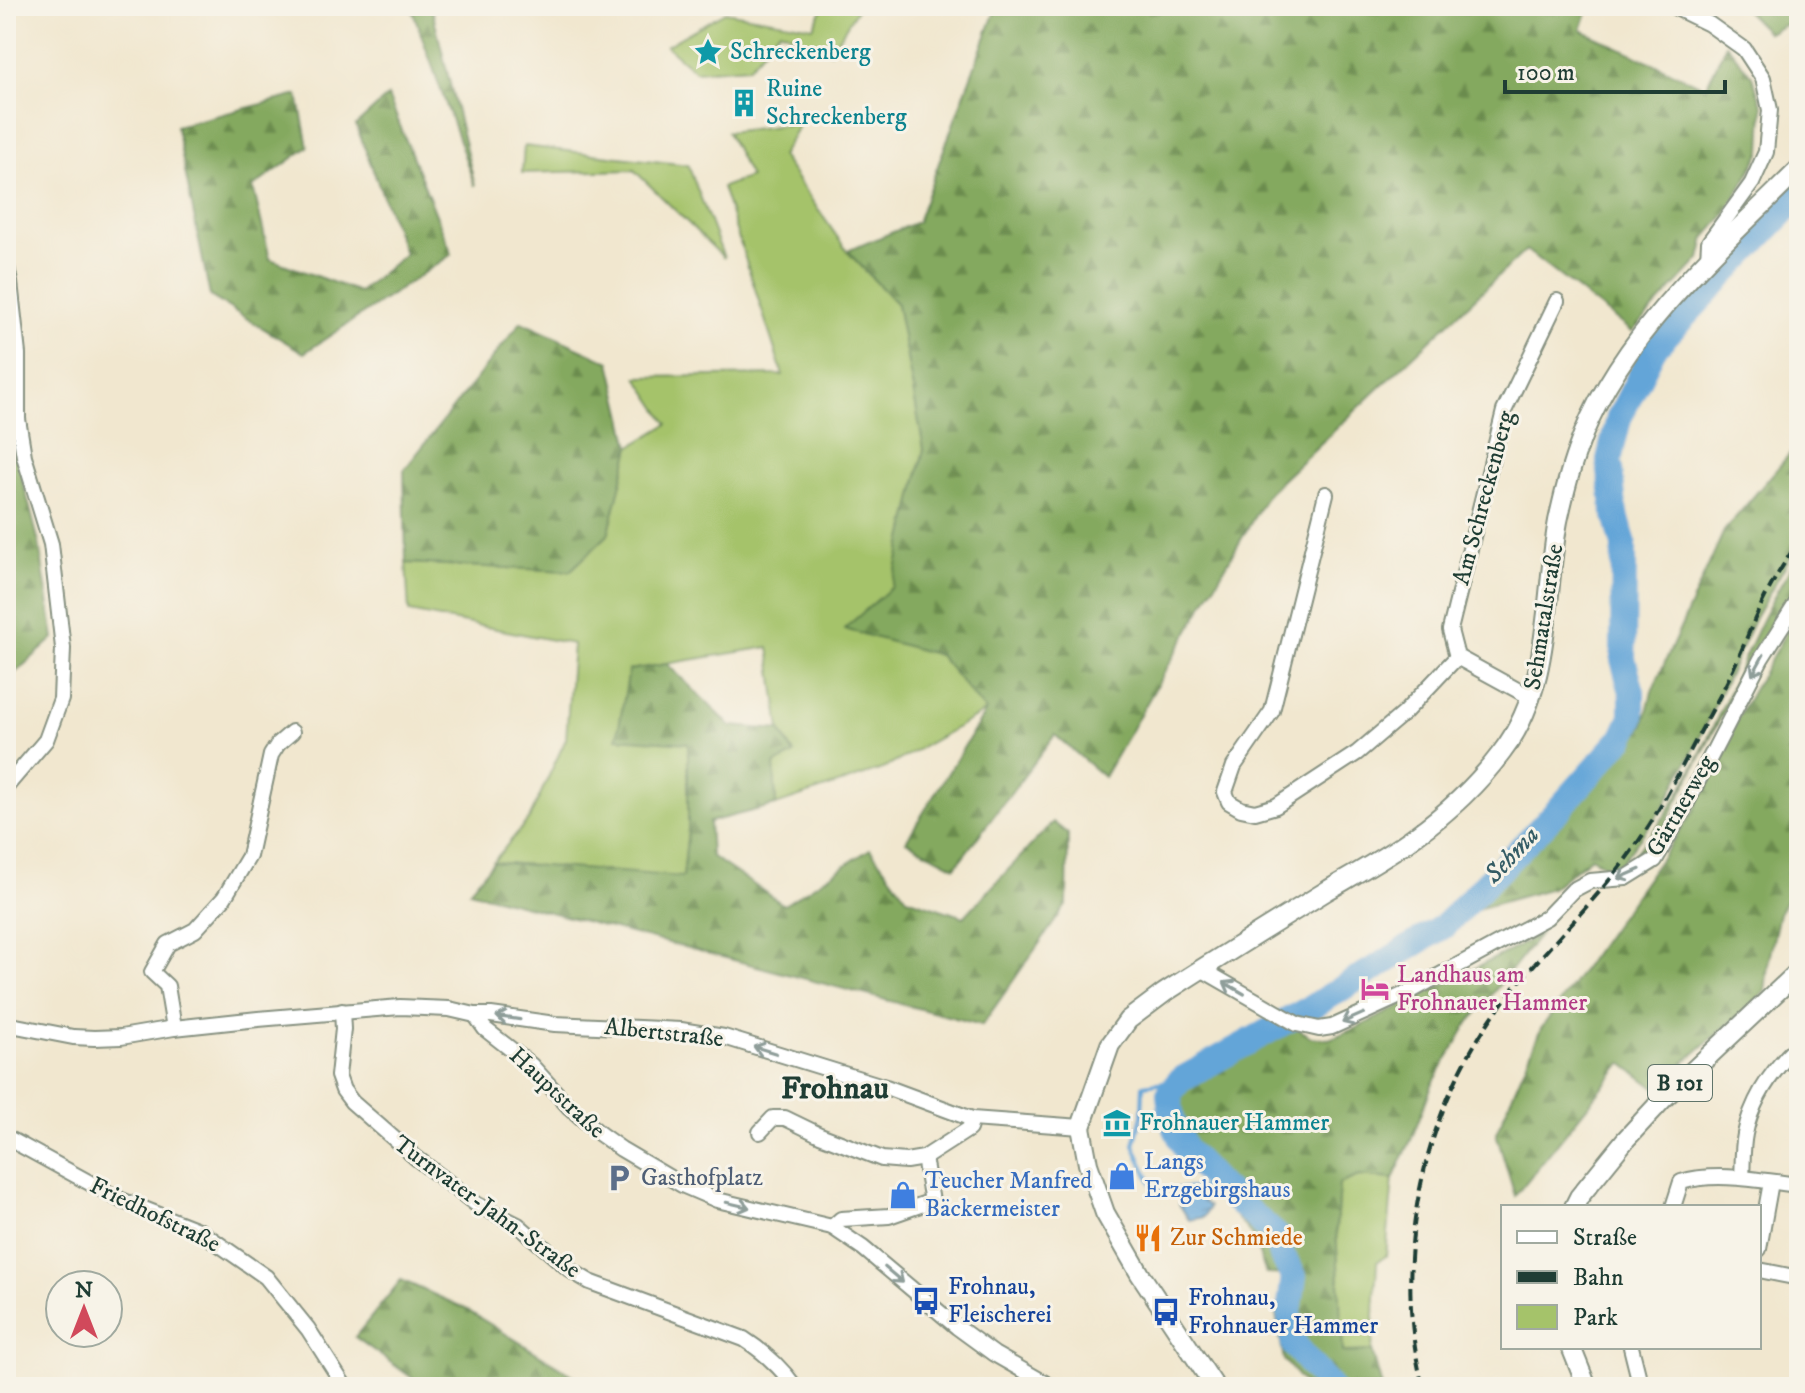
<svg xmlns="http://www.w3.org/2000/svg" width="1805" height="1393" viewBox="0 0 1805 1393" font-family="'IM FELL DW Pica',serif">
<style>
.green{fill:#a5c36a;stroke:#62804f;stroke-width:2}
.forest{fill:url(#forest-firs);stroke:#527349;stroke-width:2}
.water{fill:url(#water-ripples);stroke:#427186;stroke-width:2}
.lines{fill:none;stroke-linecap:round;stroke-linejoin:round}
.stream{stroke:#64a5d8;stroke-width:4}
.river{stroke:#64a5d8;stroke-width:26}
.minor-casing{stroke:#889282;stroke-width:18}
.major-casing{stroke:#889282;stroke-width:22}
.minor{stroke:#fff;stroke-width:14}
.major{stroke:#fff;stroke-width:18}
.rail{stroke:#1f3d34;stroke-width:4;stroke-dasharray:12 6;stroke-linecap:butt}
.oneway{stroke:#8f9e9a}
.labels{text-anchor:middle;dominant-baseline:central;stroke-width:6;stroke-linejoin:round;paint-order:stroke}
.shield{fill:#f7f3e8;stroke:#60746a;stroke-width:2}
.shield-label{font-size:22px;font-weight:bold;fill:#1f3d34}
.culture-label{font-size:24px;fill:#0d838f;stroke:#f7f3e8;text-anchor:start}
.street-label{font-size:24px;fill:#1f3d34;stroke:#f7f3e8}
.hotel-label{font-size:24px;fill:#b23c85;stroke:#f7f3e8;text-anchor:start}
.shop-label{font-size:24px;fill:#366cbe;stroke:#f7f3e8;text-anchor:start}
.service-label{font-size:24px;fill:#4e5e75;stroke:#f7f3e8;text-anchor:start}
.food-label{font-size:24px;fill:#c56008;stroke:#f7f3e8;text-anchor:start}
.transit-label{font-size:24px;fill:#164399;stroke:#f7f3e8;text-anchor:start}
.water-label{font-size:26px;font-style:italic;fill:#345c65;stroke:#f7f3e8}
.district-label{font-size:32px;font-weight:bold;fill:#1f3d34;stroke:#f7f3e8}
</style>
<defs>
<pattern id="forest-firs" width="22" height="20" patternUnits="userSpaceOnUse" patternTransform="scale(2)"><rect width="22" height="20" fill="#84a95e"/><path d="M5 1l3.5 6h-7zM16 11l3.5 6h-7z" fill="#6b8b4e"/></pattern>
<pattern id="water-ripples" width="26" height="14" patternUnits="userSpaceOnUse" patternTransform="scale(2)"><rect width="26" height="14" fill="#64a5d8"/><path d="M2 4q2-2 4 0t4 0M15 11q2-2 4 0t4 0" fill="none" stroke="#5288b0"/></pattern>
</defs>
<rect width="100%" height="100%" fill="#f7f3e8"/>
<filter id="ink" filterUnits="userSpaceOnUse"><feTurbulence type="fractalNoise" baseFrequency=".0125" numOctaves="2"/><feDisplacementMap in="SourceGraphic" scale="16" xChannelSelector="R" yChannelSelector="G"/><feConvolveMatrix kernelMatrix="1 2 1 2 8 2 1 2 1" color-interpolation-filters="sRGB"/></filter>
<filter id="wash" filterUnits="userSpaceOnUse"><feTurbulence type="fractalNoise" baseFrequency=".006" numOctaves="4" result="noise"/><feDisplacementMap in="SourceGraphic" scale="32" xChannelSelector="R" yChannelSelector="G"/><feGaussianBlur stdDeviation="1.8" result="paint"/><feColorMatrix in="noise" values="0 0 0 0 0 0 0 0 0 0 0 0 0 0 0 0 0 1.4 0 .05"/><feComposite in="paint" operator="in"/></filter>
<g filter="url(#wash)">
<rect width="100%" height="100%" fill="#f1e7cf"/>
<g class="green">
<polygon points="824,6 859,6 830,52 780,30 749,67 695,71 666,46 725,12 813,27"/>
<polygon points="800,123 781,156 847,251 897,304 924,449 892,588 845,628 939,655 986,711 885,768 776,805 774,764 794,753 780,730 769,647 629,670 688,742 688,830 683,878 493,862 529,819 566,739 573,644 409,612 406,563 570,571 608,535 630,447 668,424 637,377 783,375 722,187 750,177 727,132"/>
<polygon points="524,146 688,165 724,258 634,170 522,173"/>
<polygon points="1359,1176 1393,1179 1386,1256 1377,1262 1372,1351 1343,1353 1336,1230 1339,1184"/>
</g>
<g class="forest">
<polygon points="411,6 431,6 475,186"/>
<polygon points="997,6 1589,6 1581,30 1706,88 1726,44 1752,76 1763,107 1761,152 1725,215 1705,238 1700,259 1632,332 1526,250 1268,493 1104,777 1055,735 955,867 906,841 986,711 939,655 844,629 892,587 924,449 897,304 847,251 917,222"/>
<polygon points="1741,6 1799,6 1799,18 1768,33"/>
<polygon points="298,95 308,147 253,187 270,259 359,292 405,254 356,125 388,96 452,254 304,353 210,296 176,126"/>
<polygon points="521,322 610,362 630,447 608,535 570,571 406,563 404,470"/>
<polygon points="6,399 12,439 39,543 54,638 6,681"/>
<polygon points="1799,443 1799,542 1755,618 1699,739 1665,805 1614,872 1591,857 1552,888 1466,912 1444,913 1530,848 1582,787 1623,751 1644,724 1652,691 1724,531"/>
<path d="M 1799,555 L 1799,590 L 1793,595 L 1719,721 L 1645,864 L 1620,871 C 1637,850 1656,830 1670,808 C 1721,728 1746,634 1799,555 Z"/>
<polygon points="1799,609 1799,880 1779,913 1768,964 1765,992 1655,1088 1622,1063 1515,1196 1496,1133 1541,1029 1694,811 1726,738"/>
<polygon points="667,664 731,726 780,730 794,754 774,765 776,805 709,822 711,856 784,905 870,849 907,898 964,917 1053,822 1068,834 1067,904 982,1025 469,891 493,862 683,877 688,829 688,743 617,738 629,670"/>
<polygon points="1541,933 1467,1025 1432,1085 1411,1140 1393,1179 1359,1176 1339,1184 1336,1230 1343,1352 1372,1351 1382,1387 1307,1387 1284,1360 1275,1308 1300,1297 1301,1275 1266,1274 1253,1236 1179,1151 1164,1121 1177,1115 1185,1086 1291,1023 1310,1037 1329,1039 1359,1027 1513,949"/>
<polygon points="401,1280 462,1307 592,1387 425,1387 355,1337"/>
</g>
<polygon class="water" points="1183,1195 1199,1196 1209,1207 1204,1217 1189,1220 1179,1204"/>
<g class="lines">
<polyline class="stream" points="1180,1080 1143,1085 1142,1115 1134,1145 1154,1189 1222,1188"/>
<polyline class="river" points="1330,1387 1294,1345 1289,1312 1294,1276 1282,1256 1276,1235 1222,1188 1186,1150 1172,1120 1169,1094 1180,1080 1310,1008 1444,926 1557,811 1623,737 1632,717 1632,692 1623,659 1624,545 1614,508 1609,460 1619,418 1654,348 1799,196"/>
</g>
</g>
<g filter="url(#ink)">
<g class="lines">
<defs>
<g id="minor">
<polyline points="1672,6 1709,24 1744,49 1763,78 1770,110 1766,152 1752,183 1709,242 1708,260"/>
<polyline points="6,262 10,282 18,354 18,419 24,456 51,544 63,648 61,699 46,740 6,787"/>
<polyline points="1326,494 1272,711 1234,766 1225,792 1229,802 1241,809 1255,812 1276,806 1357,753 1404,713 1457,657 1532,698"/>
<polyline points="1457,657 1450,630 1504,411 1557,301"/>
<polyline points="1201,969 1297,1024 1319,1029 1332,1027 1409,992 1547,917 1573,890 1590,881 1626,878 1655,860 1679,818 1761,659 1799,599"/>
<path d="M 342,1011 L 343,1029 L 338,1076 L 343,1090 L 352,1102 L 415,1157 L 476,1204 L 518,1225 L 570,1270 L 590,1282 L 744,1339 C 764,1352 781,1367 795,1387"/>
<polyline points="475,1015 485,1029 531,1065 569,1107 600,1134 621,1149 682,1185 717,1200 832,1227 863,1248 957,1327 994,1354 1052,1387"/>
<polyline points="6,1024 73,1037 94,1038 121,1037 174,1028 258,1019 400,1007 449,1009 475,1015 491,1015 555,1024 681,1030 724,1037 886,1087 972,1119 1081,1127"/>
<polyline points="174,1028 167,986 152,972 168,944 195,930 224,898 249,856 271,755 278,744 292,732"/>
<polyline points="760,1132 773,1118 785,1118 820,1135 882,1159 906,1161 924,1158"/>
<polyline points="6,1137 121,1200 200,1231 266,1277 308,1329 345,1387"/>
<path d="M 1742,1178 C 1743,1164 1742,1149 1745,1134 C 1752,1098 1773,1069 1799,1044"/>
<path d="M 1673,1207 L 1681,1182 C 1716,1171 1763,1181 1799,1185"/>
<polyline points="832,1227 841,1219 889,1216 932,1201 924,1158 969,1129 972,1119"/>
<polyline points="1759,1249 1771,1182"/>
<polyline points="1759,1270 1799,1278"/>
<polyline points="1631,1347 1641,1387"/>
</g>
<g id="major">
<polyline points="1574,1207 1579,1197 1626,1139 1663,1099 1799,971"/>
<polyline points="1571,1347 1587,1387"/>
<path d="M 1215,1387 L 1140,1274 L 1105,1213 L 1088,1164 L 1081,1127 L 1110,1045 L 1128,1020 L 1164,993 C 1218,958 1273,924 1328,890 C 1357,873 1388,856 1415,836 C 1447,813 1478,784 1502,752 C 1552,687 1544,598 1558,521 C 1563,498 1569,473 1577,451 C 1615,338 1717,251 1799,169"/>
</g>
</defs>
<use href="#minor" class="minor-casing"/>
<use href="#major" class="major-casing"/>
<use href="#minor" class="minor"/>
<use href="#major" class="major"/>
<path class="rail" d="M 1423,1387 C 1390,1259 1423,1107 1503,1002 C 1549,943 1606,893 1646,830 C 1665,801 1680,770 1696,740 C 1709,715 1724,690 1735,665 C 1743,648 1749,631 1757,614 C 1768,589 1783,564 1799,541"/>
</g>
<defs><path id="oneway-shaft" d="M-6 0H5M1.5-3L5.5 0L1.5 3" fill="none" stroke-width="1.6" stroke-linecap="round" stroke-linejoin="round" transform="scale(2)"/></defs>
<g class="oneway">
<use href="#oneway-shaft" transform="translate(1758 665) rotate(119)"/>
<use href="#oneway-shaft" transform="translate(1629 874) rotate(157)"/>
<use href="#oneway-shaft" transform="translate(1234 988) rotate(-150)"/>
<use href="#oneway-shaft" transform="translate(508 1018) rotate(-172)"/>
<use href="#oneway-shaft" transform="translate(1353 1018) rotate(156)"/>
<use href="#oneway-shaft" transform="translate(765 1050) rotate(-163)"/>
<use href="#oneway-shaft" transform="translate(738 1205) rotate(13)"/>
<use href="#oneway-shaft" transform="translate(894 1275) rotate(40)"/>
</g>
</g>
<defs>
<symbol id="sight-bare" viewBox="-9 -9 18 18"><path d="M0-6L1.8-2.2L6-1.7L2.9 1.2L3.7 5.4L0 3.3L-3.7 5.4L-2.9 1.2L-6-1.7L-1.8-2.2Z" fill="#0f9aa8" stroke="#f7f3e8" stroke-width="2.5" paint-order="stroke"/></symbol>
<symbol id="building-bare" viewBox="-9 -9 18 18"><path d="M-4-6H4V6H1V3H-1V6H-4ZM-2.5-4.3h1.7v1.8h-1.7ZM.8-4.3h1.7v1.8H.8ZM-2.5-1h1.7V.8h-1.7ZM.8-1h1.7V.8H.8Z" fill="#0f9aa8" stroke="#f7f3e8" stroke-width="2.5" paint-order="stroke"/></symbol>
<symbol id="hotel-bare" viewBox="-9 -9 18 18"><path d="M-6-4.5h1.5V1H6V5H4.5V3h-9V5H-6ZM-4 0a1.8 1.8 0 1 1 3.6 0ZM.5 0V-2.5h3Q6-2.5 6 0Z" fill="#d1479c" stroke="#f7f3e8" stroke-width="2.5" paint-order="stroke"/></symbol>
<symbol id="museum-bare" viewBox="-9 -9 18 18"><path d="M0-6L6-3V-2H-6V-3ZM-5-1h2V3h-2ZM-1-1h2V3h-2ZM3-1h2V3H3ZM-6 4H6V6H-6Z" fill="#0f9aa8" stroke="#f7f3e8" stroke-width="2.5" paint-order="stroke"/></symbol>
<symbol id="shop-bare" viewBox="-9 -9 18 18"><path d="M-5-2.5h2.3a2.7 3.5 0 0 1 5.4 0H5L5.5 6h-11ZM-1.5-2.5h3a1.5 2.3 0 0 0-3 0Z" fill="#3f7fe0" stroke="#f7f3e8" stroke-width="2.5" paint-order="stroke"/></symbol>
<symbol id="parking-bare" viewBox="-9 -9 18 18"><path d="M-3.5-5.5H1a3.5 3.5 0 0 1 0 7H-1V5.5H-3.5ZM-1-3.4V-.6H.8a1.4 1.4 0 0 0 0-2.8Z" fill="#5c6f8a" stroke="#f7f3e8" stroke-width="2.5" paint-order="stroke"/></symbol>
<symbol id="restaurant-bare" viewBox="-9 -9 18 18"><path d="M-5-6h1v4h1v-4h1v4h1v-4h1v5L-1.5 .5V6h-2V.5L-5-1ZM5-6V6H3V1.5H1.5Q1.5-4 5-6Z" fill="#e8710a" stroke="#f7f3e8" stroke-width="2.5" paint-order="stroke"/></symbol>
<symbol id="bus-bare" viewBox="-9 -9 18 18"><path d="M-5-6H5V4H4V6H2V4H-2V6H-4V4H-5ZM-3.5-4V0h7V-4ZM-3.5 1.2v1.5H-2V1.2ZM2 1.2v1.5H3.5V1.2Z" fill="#1a4fb4" stroke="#f7f3e8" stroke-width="2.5" paint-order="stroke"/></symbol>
</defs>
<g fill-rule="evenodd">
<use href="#sight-bare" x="688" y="32" width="40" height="40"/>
<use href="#building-bare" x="724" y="83" width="40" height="40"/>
<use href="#hotel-bare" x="1355" y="969" width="40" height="40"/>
<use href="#museum-bare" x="1097" y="1103" width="40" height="40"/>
<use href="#shop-bare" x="1102" y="1156" width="40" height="40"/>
<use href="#parking-bare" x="599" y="1158" width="40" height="40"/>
<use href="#shop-bare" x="883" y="1175" width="40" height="40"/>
<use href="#restaurant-bare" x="1128" y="1218" width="40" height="40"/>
<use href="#bus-bare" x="906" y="1281" width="40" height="40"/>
<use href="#bus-bare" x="1146" y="1292" width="40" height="40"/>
</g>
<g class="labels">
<rect class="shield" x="1648" y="1065" width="64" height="36" rx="6"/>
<g class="shield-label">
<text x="1680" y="1083">B 101</text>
</g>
<g class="culture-label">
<text x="730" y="52">Schreckenberg</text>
<text x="766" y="89">Ruine<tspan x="766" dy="28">Schreckenberg</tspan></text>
<text x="1139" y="1123">Frohnauer Hammer</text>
</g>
<g class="street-label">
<text transform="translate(1484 498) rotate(-75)">Am Schreckenberg</text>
<text transform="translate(1544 617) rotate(-81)">Sehmatalstraße</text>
<text transform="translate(1681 806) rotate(-60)">Gärtnerweg</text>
<text transform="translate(664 1033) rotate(6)">Albertstraße</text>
<text transform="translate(557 1093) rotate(43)">Hauptstraße</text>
<text transform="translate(487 1207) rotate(36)">Turnvater-Jahn-Straße</text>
<text transform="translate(155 1215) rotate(26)">Friedhofstraße</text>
</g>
<g class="hotel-label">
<text x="1397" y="975">Landhaus am<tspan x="1397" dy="28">Frohnauer Hammer</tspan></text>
</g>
<g class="shop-label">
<text x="1144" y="1162">Langs<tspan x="1144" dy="28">Erzgebirgshaus</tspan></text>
<text x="925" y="1181">Teucher Manfred<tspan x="925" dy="28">Bäckermeister</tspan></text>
</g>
<g class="service-label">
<text x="641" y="1178">Gasthofplatz</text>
</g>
<g class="food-label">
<text x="1170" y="1238">Zur Schmiede</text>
</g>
<g class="transit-label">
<text x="948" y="1287">Frohnau,<tspan x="948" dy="28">Fleischerei</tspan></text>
<text x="1188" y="1298">Frohnau,<tspan x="1188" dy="28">Frohnauer Hammer</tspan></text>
</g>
<g class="water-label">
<text transform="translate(1512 855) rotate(-47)">Sehma</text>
</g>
<g class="district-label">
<text x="835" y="1089">Frohnau</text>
</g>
</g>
<rect width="1805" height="1393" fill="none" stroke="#f7f3e8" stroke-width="32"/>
<rect x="1501" y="1205" width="260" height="144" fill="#f7f3e8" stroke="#a1aaa0" stroke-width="2"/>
<rect x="1517" y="1231" width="40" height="12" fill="#ffffff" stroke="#a1aaa0" stroke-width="2"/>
<text x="1573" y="1245" font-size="24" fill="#1f3d34">Straße</text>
<rect x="1517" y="1271" width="40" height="12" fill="#1f3d34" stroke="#a1aaa0" stroke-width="2"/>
<text x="1573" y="1285" font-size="24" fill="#1f3d34">Bahn</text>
<rect x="1517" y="1305" width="40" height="24" fill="#a5c36a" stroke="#a1aaa0" stroke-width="2"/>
<text x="1573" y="1325" font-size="24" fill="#1f3d34">Park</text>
<g transform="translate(84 1309)"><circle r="38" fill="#f7f3e8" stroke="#a1aaa0" stroke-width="2"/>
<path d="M0-6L14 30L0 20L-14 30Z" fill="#d1495b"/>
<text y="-12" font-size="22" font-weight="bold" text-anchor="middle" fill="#1f3d34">N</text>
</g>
<path d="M1505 80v12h220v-12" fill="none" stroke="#1f3d34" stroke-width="4"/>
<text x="1517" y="80" font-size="24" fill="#1f3d34" stroke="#f7f3e8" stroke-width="6" paint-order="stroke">100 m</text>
</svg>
